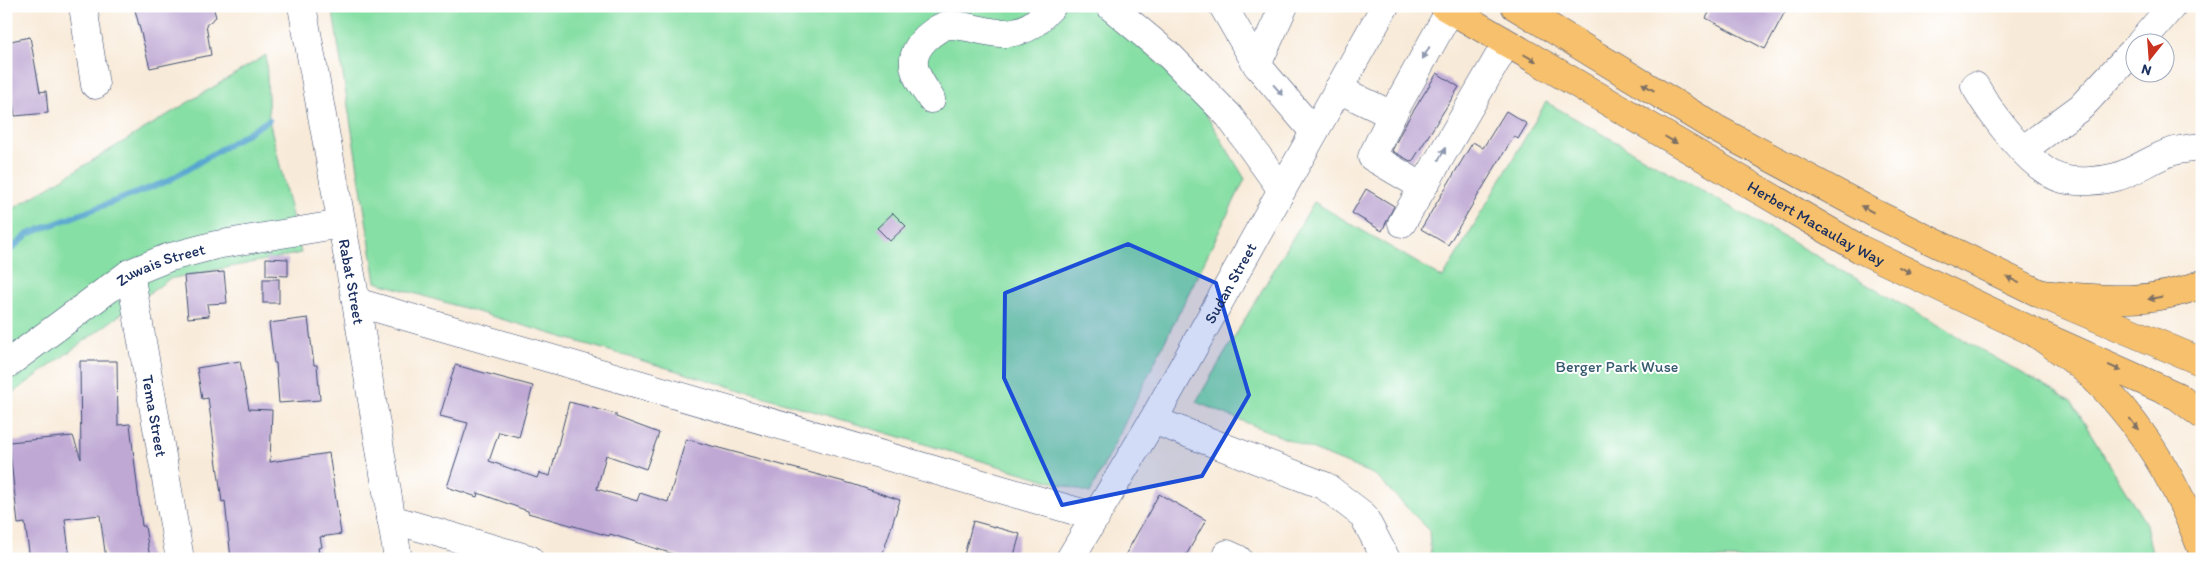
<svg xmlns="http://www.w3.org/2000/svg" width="2208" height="565" viewBox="0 0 2208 565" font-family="Itim,sans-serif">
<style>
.green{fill:#86dfa4;stroke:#508781}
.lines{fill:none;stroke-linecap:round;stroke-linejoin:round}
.stream{stroke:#55a4cf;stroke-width:6}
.building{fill:#bfa9d4}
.minor-casing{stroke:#3c4b70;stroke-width:29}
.major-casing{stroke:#3c4b70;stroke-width:29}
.highway-casing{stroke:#3c4b70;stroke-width:29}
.minor{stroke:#fff;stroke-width:28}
.major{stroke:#f7c06c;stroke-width:28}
.highway{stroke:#f7c06c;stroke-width:28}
.oneway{fill:#8d97ae}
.oneway2{fill:#7e7064}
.marked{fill:#1d4ed8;fill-opacity:0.2;stroke:#1d4ed8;stroke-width:4;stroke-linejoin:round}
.labels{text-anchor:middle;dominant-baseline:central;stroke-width:4;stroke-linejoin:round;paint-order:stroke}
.street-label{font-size:16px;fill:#1b2f5e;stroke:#fff}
.park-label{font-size:16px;fill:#365b70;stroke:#fff}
</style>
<rect width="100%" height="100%" fill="#fff"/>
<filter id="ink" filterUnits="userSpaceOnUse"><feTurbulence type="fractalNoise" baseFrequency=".02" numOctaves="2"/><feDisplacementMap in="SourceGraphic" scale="10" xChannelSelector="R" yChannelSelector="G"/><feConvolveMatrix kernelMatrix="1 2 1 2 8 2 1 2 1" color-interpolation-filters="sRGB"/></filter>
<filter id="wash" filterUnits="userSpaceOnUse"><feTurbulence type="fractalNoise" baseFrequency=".0096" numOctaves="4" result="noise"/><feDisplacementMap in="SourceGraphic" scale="20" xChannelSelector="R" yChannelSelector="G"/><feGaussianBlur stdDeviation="1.12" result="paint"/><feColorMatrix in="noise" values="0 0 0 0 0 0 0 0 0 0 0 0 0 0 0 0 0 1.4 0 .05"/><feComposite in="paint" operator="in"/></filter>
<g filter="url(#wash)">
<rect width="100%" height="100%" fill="#f8ead8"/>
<g class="green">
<polygon points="332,6 1097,6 1196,98 1245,179 1090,493 376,282"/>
<polygon points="266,55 269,120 301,253 169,279 6,398 6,213"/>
<polygon points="1546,102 2071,401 2146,524 2153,559 1431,559 1429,530 1375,475 1196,402 1314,202 1443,278"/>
</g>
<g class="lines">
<polyline class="stream" points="6,254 28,234 168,181 269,120"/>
</g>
<g id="blocks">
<g class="building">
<polygon points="134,6 213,6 216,17 206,25 211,55 150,68"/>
<polygon points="1713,6 1788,6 1765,49 1706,18"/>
<polygon points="30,37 40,92 46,91 48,113 15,116 12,93 6,94 6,42"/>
<polygon points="1437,73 1459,87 1412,162 1392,151 1404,126"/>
<polygon points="1506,111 1527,124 1518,139 1514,136 1448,245 1421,229 1473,142 1483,148"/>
<polygon points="1366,189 1394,206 1382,231 1352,213"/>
<polygon points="893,213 906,226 890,241 877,228"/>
<polygon points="266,258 288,259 288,276 266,275"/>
<polygon points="224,272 227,303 207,304 209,316 188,318 184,276"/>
<rect x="263" y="279" width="16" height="24"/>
<polygon points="308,318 314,365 317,365 320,400 279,403 276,363 274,363 269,323"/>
<polygon points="80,361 117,361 118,425 130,424 142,526 145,526 150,559 106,559 100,515 65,519 70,559 30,559 25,523 18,524 9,442 73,436 81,459"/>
<polygon points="240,361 249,409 272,410 270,462 329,453 341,534 320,537 322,547 318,548 320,559 231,559 225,501 222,502 208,398 202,399 197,368"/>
<polygon points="455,365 533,386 519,437 499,432 489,461 537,478 539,473 550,476 569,402 616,414 616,417 659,433 646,469 606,455 597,489 637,501 640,493 668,502 686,439 852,484 900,500 881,559 689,559 610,534 609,536 528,513 528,511 478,493 477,497 447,487 468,423 440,416"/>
<polygon points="1159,494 1206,520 1184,559 1123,559"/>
<polygon points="973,521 1020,534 1013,559 963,559"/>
</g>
</g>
</g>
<g filter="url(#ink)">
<use href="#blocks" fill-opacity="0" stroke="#3c4b70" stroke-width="1"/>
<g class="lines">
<defs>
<g id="minor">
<polyline points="83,6 95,85"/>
<path id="s1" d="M 302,6 L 356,302 L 398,559"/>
<polyline points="1110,6 1170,56 1229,116 1282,190"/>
<polyline points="1223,6 1257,65 1314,132"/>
<polyline points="1450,10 1392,115 1372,157 1423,187 1506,44"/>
<polyline points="2141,42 2172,6"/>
<polyline points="1257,65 1284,6"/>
<path d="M 1975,86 C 1990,112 2032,172 2063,179 C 2078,183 2101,181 2116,177 C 2135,172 2152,158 2171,152 C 2181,149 2192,148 2202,147"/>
<polyline points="1338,89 1392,115"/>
<path d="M 931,99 C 917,77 903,61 926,38 C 933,32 940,26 949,25 C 973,25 995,38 1018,31 C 1033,28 1042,16 1052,6"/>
<polyline points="2024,149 2081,107 2136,48"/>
<polyline points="1402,223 1423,187"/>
<path id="s2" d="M 130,273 L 180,559"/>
<polyline points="356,302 1096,517"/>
<path id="s3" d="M 6,365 L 130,273 L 167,258 L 216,245 L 341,224"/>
<polyline points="1153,420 1325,486 1363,515 1386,559"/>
<polyline points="391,519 529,559"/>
<polyline points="1227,554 1238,559"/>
<path id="s4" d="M 1070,559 L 1153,420 L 1385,6"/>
</g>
<g id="major">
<path id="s5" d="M 1444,6 L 1860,249 L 2034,332 L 2177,396 L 2202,415"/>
<polyline points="1515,6 1715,128 1874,213 2041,294 2202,362"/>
</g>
<g id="highway">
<path d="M 2041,294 C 2098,299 2148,306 2202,284"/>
<path d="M 2034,332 C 2053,346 2076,360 2092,376 C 2143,425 2178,485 2202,550"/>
</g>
</defs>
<use href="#minor" class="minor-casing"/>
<use href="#major" class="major-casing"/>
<use href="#highway" class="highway-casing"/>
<use href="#minor" class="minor"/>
<use href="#major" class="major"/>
<use href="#highway" class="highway"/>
</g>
<defs><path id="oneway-solid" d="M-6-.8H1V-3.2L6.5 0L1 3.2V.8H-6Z" transform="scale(1.25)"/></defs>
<g class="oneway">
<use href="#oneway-solid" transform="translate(1426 53) rotate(119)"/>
<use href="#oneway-solid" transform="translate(1278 90) rotate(49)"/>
<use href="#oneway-solid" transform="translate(1442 154) rotate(-60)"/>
</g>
<g class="oneway2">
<use href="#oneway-solid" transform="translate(1530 58) rotate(30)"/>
<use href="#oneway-solid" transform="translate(1648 87) rotate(-149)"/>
<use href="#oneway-solid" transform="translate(1671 140) rotate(30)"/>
<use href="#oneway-solid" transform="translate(1867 209) rotate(-152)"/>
<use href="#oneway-solid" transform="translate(1905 270) rotate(26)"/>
<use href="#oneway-solid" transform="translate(2013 280) rotate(-154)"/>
<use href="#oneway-solid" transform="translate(2155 298) rotate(169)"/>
<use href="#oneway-solid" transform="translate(2115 368) rotate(24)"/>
<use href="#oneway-solid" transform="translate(2134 424) rotate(53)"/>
</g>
</g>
<path class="marked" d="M 1128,244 L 1216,283 L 1249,395 L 1202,476 L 1062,505 L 1004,378 L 1005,293 Z"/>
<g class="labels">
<g class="street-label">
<text stroke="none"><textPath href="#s5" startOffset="431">Herbert Macaulay Way</textPath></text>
<text stroke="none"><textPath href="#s3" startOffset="186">Zuwais Street</textPath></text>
<text stroke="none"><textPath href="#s1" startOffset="280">Rabat Street</textPath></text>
<text stroke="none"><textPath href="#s4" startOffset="319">Sudan Street</textPath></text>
<text stroke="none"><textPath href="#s2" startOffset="145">Tema Street</textPath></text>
</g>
<g class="park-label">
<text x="1617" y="366">Berger Park Wuse</text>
</g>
</g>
<rect width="2208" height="565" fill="none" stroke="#fff" stroke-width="25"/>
<g transform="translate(2150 58) rotate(197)"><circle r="24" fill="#ffffff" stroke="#a4acbf"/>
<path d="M0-4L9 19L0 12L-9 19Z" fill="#c8321e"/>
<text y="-8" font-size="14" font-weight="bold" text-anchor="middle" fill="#1b2f5e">N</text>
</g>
</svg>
